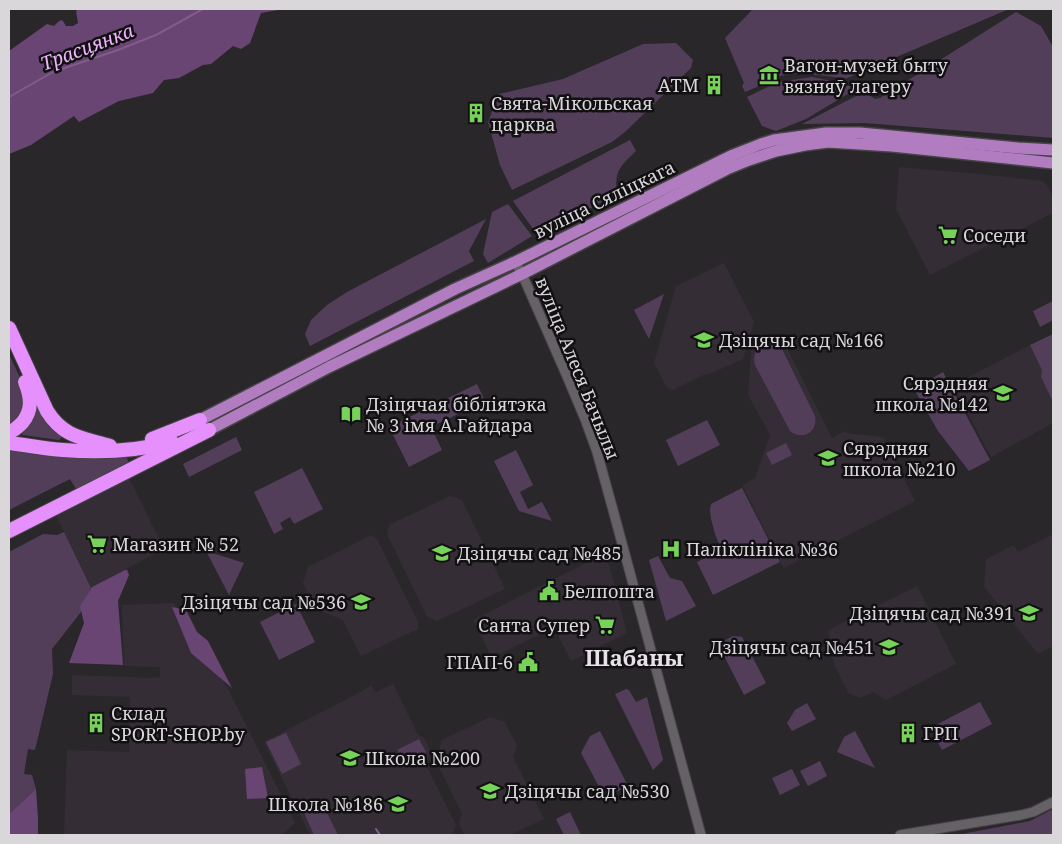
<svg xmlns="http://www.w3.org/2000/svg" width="1062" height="844" viewBox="0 0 1062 844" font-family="'Noto Serif',serif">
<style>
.built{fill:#342d36}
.green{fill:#533e5a}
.forest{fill:#694573}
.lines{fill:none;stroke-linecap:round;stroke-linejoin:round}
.stream{stroke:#815c8b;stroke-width:2}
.minor-casing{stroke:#464446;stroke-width:11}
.major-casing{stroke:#464446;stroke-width:14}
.highway-casing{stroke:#464446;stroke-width:16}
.minor{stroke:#656166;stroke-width:9}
.major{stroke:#b27dc0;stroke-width:11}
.highway{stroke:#e590fc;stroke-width:14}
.labels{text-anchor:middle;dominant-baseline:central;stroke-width:5;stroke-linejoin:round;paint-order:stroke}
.poi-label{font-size:18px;fill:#d9d7d9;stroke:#121012;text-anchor:start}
.street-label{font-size:18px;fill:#d9d7d9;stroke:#121012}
.water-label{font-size:19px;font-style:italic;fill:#eeb5fe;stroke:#121012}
.district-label{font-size:22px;font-weight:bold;fill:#e7e2e8;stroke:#121012}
</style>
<rect width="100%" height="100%" fill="#2a272b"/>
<g class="built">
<polygon points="899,167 979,174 1042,181 1046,183 1053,197 1053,213 930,275 896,209"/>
<polygon points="724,263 754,322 743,359 712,373 703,375 673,390 667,388 654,363 676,286"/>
<polygon points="770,337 780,340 787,348 832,438 845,431 846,433 883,437 915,501 784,568 742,485 755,478 770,435 748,395 751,351 757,343"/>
<polygon points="1030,345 1043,370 1041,377 1053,402 1053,423 991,457 953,385"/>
<polygon points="127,474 164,549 91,588 54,511"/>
<polygon points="450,496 462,500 505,589 437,621 427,617 387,534 389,525"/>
<polygon points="1053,534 1053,646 1038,654 984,587 986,559 1014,545 1018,552"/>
<polygon points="371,535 377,539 418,622 418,629 361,656 343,620 316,609 303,583 308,567"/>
<polygon points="606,553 627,633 571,661 554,627 492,658 473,620"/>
<polygon points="917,586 956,664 886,700 873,692 860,698 848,693 834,664 828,630"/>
<polygon points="174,603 228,689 295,823 281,835 64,835 67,750 129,752 130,697 72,695 72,675 152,678 160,677 160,667 124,666 122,605"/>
<polygon points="393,684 418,735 423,737 431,751 426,765 456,825 452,835 310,835 264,742 362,691 371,685 375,692"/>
<polygon points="490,717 505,722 517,746 513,757 544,819 510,835 464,835 459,823 462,814 436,761 442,740"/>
</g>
<g class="green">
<path d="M 753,9 L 1009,9 L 845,79 C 823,75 802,72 780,76 L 775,69 L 760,77 L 764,84 L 745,92 L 742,86 L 744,83 L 725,38 Z"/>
<polygon points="1016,12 1041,26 1053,47 1053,138 865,123 802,124 856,96 869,95 875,99 880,98"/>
<polygon points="676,43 693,60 691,68 625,132 612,142 512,190 500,165 488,122 499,94 563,79 643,44"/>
<polygon points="812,77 842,83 856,89 806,119 776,131 762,126 747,97 778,82"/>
<path d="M 630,140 L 636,151 C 620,167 614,170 617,194 L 585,211 L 569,215 L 536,233 L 513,201 Z"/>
<polygon points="508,204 532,236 488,263 483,254 492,212"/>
<polygon points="486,219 469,251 474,261 310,346 305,334 311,320 327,305 347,292"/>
<polygon points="664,294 649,339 634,310"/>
<polygon points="1053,301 1053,320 1040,327 1033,311"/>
<polygon points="1053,334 1053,402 1041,377 1042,370 1030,345"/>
<path d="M 768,343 L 778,345 L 782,349 L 815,416 C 818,432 803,441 790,431 L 755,365 C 752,354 757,345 768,343 Z"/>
<polygon points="9,354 22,382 26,406 14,424 9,424"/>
<polygon points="943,372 990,460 969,471 938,431 914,389"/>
<polygon points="477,384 485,401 431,427 442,450 409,467 389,427"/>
<path d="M 28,385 C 36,402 43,426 62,435 L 62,437 L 59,440 L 23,435 L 22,433 Z"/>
<polygon points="707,420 720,445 678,466 666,440"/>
<polygon points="236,437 242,450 189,477 183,464"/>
<polygon points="786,443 792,455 772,465 766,453"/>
<polygon points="9,448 120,455 127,458 129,465 80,490 76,489 70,479 9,510"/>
<polygon points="516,450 533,485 520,492 528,509 542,502 552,521 519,511 494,461"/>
<polygon points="302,468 323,509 294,524 290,517 280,523 283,529 274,534 254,492"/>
<polygon points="742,488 780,562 713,595 697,562 717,552 719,544 715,534 711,519 710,509 711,504"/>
<polygon points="64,532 91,588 81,606 81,612 52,649 53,674 35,750 28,749 24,774 32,775 36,789 9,814 9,552 43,534 57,535"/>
<polygon points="206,551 244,563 229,595"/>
<polygon points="658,556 670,578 682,581 696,606 666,621 649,560"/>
<polygon points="296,604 315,642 279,660 260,622"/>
<polygon points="733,636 742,637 766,683 744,695 718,644"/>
<polygon points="626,689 629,690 636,702 647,697 663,760 653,770 615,694"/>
<polygon points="980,702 992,724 942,750 930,728"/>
<polygon points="807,703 816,719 792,731 787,723 795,710"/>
<polygon points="600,731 628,786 605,798 581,753 590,736"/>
<polygon points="855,731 875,768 837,752 844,737"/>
<polygon points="286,733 301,764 282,774 266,742"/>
<polygon points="419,739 426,752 404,763 397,750"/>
<polygon points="820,761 827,776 808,786 800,771"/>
<polygon points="792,769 800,785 780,795 772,778"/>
<polygon points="314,799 317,799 321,801 338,835 314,835 302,808 304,805"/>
<polygon points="1053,809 1053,835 962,835 967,833 1030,821"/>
<polygon points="570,812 581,835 564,835 556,819"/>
</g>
<g class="forest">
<polygon points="79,9 280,9 278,10 261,13 250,43 241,49 233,46 211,64 203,65 179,78 164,80 153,93 119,101 79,122 74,116 31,145 9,154 9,51 47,24 54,26 58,22 61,20 63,21 66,26 73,26 78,23 76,11"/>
<polygon points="125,570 127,570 129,575 118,601 123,665 69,663 84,623 80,606 92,587"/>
<polygon points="172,607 186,610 197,632 208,641 232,688 191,653"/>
<polygon points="262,767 268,798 247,799 245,769"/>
<polygon points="36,789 38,818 38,835 9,835 9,814"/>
</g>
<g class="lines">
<g class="stream">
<polyline points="9,97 53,72 118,50 156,35 203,9"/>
<polyline points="376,829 380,835"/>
</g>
<defs>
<g id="minor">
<polyline points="515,262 522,274 566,374 585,419 597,452 613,510 701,835"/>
<polyline points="900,835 1021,815 1033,812 1053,802"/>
</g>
<g id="major">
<polyline points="200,420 455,289 515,262 733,155 761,144 774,140 826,133 860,133 1018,148 1053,150"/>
<polyline points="209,430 329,367 522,274 727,169 749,160 776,151 805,145 828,142 892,146 1053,163"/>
</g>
<g id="highway">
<path d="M 9,328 L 47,411 C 63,437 83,438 110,446"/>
<path d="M 9,432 C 14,431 18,427 22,423 C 33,410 31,397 25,382"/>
<polyline points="152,439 200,420"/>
<path d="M 9,443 C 27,445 45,449 63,450 C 99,453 137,451 172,442"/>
<polyline points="9,531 209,430"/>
</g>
</defs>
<use href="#minor" class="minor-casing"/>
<use href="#major" class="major-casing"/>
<use href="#highway" class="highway-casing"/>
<use href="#minor" class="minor"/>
<use href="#major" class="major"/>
<use href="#highway" class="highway"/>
</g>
<defs>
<symbol id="museum-bare" viewBox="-9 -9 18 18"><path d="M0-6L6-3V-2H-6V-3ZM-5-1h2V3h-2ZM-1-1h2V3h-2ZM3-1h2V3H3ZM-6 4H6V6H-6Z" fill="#77d259" stroke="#121012" stroke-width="2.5" paint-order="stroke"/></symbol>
<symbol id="building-bare" viewBox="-9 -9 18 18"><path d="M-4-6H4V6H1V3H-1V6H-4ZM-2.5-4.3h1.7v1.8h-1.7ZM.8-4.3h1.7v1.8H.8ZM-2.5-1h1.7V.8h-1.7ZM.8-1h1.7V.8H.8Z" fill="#77d259" stroke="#121012" stroke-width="2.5" paint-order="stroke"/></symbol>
<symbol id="supermarket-bare" viewBox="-9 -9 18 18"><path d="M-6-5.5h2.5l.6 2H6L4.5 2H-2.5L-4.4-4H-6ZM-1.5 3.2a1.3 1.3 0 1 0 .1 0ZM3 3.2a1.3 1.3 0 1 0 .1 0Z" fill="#77d259" stroke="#121012" stroke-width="2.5" paint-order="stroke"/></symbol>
<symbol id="school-bare" viewBox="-9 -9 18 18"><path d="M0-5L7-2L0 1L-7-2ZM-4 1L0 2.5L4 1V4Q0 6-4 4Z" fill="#77d259" stroke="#121012" stroke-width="2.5" paint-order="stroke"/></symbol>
<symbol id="library-bare" viewBox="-9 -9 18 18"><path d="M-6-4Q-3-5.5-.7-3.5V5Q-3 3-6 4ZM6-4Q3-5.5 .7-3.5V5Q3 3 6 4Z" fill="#77d259" stroke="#121012" stroke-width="2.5" paint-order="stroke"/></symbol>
<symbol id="hospital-bare" viewBox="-9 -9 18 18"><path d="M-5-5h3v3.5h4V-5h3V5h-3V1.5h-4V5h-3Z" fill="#77d259" stroke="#121012" stroke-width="2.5" paint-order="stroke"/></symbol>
<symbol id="civic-bare" viewBox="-9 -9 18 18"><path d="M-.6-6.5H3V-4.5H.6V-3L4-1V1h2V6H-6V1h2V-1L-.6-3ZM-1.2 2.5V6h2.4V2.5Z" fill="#77d259" stroke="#121012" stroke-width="2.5" paint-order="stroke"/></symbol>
</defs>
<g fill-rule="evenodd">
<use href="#museum-bare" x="755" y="61" width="28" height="28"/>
<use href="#building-bare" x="700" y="71" width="28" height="28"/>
<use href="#building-bare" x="462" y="99" width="28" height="28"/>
<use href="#supermarket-bare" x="934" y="221" width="28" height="28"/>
<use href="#school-bare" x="690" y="326" width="28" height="28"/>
<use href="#school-bare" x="989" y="379" width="28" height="28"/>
<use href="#library-bare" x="337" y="400" width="28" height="28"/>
<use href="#school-bare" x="814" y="444" width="28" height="28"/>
<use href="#supermarket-bare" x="83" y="530" width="28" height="28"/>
<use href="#hospital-bare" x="657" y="535" width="28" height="28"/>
<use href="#school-bare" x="428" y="539" width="28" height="28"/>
<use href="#civic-bare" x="535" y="577" width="28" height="28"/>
<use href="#school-bare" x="347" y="588" width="28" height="28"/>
<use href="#school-bare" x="1015" y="599" width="28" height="28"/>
<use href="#supermarket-bare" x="591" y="611" width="28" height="28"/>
<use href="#school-bare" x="875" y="633" width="28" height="28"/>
<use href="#civic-bare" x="514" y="648" width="28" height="28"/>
<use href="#building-bare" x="82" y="709" width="28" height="28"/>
<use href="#building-bare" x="894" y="719" width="28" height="28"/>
<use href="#school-bare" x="336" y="744" width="28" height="28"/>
<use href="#school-bare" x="476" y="777" width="28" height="28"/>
<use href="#school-bare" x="384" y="790" width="28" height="28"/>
</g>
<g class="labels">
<g class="poi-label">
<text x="784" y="65">Вагон-музей быту<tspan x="784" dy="21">вязняў лагеру</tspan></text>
<text x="699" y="85" text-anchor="end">АТМ</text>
<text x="491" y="103">Свята-Мікольская<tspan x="491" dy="21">царква</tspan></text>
<text x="963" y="235">Соседи</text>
<text x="719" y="340">Дзіцячы сад №166</text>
<text x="988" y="383" text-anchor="end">Сярэдняя<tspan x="988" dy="21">школа №142</tspan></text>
<text x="366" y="404">Дзіцячая бібліятэка<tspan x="366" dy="21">№ 3 імя А.Гайдара</tspan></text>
<text x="843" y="448">Сярэдняя<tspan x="843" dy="21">школа №210</tspan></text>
<text x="112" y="544">Магазин № 52</text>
<text x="686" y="549">Паліклініка №36</text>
<text x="457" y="553">Дзіцячы сад №485</text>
<text x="564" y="591">Белпошта</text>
<text x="346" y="602" text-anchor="end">Дзіцячы сад №536</text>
<text x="1014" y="613" text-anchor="end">Дзіцячы сад №391</text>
<text x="590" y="625" text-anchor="end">Санта Супер</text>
<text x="874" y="647" text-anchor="end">Дзіцячы сад №451</text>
<text x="513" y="662" text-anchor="end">ГПАП-6</text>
<text x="111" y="713">Склад<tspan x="111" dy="21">SPORT-SHOP.by</tspan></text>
<text x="923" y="733">ГРП</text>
<text x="365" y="758">Школа №200</text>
<text x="505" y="791">Дзіцячы сад №530</text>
<text x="383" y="804" text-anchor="end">Школа №186</text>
</g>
<g class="street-label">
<text transform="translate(604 199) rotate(-26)">вуліца Сяліцкага</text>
<text transform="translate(578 368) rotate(68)">вуліца Алеся Бачылы</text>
</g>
<g class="water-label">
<text transform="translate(87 47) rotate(-21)">Трасцянка</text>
</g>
<g class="district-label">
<text x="634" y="657">Шабаны</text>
</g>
</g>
<rect width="1062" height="844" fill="none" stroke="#d9d7d9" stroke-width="20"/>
</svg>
